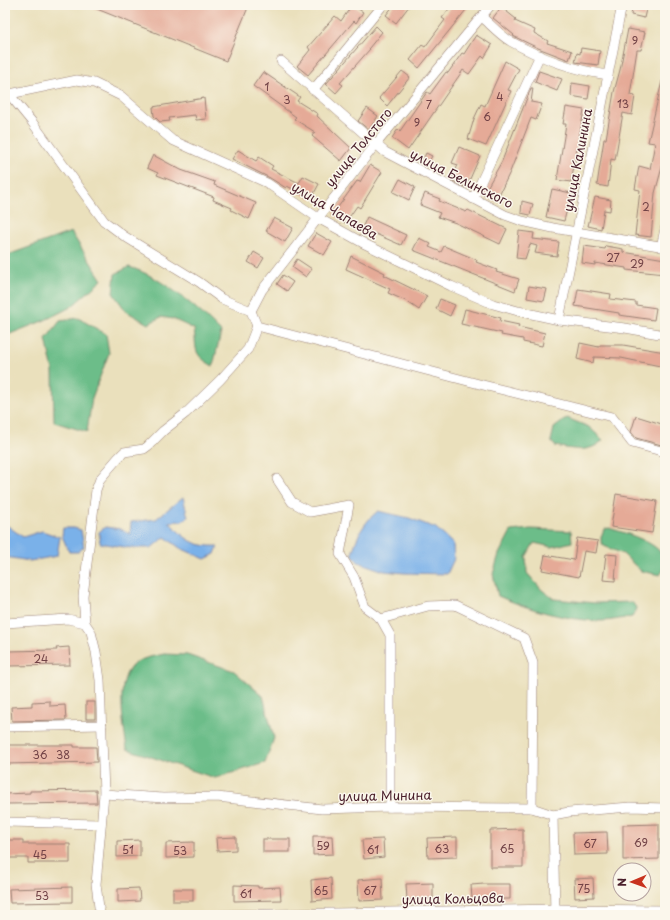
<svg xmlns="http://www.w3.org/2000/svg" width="670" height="920" viewBox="0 0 670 920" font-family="'Playpen Sans',sans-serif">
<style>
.forest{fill:#6cbd89;stroke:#5b6e5a}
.water{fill:#7ab1e9;stroke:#62688a}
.building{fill:#e5aa97}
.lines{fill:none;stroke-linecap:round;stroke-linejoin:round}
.minor-casing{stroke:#9a8074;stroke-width:10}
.minor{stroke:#fff;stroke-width:9}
.labels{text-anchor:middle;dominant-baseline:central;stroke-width:3;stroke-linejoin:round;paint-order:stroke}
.number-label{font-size:11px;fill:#714246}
.street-label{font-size:13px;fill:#4a1f2b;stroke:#fbf7ec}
</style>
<rect width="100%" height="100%" fill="#fbf7ec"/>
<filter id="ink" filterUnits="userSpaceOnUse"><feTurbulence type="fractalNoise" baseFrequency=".025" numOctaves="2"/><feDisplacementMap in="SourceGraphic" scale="8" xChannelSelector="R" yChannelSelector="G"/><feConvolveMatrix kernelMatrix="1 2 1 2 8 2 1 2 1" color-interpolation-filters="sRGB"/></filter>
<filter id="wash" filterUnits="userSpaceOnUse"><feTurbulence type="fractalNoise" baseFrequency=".012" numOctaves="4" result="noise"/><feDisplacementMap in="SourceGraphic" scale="16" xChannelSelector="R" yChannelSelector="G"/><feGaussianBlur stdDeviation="0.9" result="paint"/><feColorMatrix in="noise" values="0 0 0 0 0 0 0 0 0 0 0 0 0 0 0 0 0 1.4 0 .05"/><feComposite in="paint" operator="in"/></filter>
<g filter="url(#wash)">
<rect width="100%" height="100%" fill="#eae0bc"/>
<g class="forest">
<polygon points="71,232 102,280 71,307 45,320 5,336 5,256"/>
<path d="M 129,267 C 161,276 199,309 221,332 L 213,366 C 192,354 197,350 194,329 L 173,319 L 161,317 L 148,324 L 126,311 L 113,293 L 115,274 Z"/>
<polygon points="78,318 106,334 109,353 92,398 87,432 54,422 53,371 46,339 60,321"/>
<path d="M 567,418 L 589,427 L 603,440 C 589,454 573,449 555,446 L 551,441 L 554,428 Z"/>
<path d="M 609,528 C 624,533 666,543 665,564 C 665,568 662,572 660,575 L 641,571 L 623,554 L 604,546 L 601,542 L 601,536 L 605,529 Z"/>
<path d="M 531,529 L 571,531 L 572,542 L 552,547 L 534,543 L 526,557 L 527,573 L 542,590 L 554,599 L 595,603 L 632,602 L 637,609 L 632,617 C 622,618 611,621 601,621 C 566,620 530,610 498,596 L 493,574 L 499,554 L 511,531 Z"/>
<path d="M 164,654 L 187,655 L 234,671 L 263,696 L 274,738 L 265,763 L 215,778 L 127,749 C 124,727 113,675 137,662 C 145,657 156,656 164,654 Z"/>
</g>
<g class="water">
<path d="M 183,497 L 188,517 L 182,521 L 169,522 C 186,539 193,547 218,546 L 215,554 L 205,559 L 180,548 L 165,537 L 151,548 L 130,548 L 100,543 L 99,532 L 105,527 L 121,529 L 130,534 L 131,522 L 156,519 Z"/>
<path d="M 378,511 L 409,518 L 436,528 L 453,544 L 454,559 L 447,574 L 404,573 L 384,571 L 358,562 L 352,554 C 357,536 363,523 378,511 Z"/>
<polygon points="5,524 23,537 42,531 60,537 57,556 30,561 5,557"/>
<polygon points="63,528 74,528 81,530 84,547 78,552 69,552 62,536"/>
</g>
<g id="blocks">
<g class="building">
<polygon points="87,5 249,5 226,61"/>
<polygon points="352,5 363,12 356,23 354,21 308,75 297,66 310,50 308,47 335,16 341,21"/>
<polygon points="394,5 410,5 396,23 386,15"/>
<polygon points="452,5 470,5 419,68 410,60 422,45 425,47 445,20 442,18"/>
<polygon points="633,5 647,5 644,18 631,15"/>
<polygon points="501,7 516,19 515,21 535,30 534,33 548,41 547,43 572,51 569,60 538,48 513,36 514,35 493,18"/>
<polygon points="376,26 382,32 369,48 370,49 340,83 343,85 336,93 326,84"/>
<polygon points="628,29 645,32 641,50 637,50 630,95 635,96 632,115 623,113 615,160 611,159 608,187 597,185 604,139 606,139 614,92 620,70"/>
<polygon points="476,35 492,45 484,58 482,56 469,74 463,70 408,150 392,138 398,129 400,131 427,92 430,94 446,72 448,73 462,53 464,54"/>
<polygon points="581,48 600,51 598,65 575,62 577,53 580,54"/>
<polygon points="505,61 519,69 508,90 511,91 486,146 468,139 474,119 481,104 485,106"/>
<polygon points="402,71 410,77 387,106 379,98"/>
<polygon points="539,71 562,79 557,91 535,82"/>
<polygon points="263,72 300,97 297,101 318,114 317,116 351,148 341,161 312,136 315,132 294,119 296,117 253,86"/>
<polygon points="662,81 665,82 665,156 655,193 651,237 635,235 640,190 635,189 639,166 650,169 655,143 648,142"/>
<polygon points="572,83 590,86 588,99 571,96"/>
<polygon points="531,88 533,88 531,102 542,104 536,120 531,118 510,172 496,201 483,195 502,161"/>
<polygon points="204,98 206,119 196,120 195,115 169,118 170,121 160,122 154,116 153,107"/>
<polygon points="566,107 584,110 571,182 557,180 566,124 563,124"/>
<polygon points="367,108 378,116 369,130 358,121"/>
<polygon points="459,147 480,156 466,188 451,180 458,165 452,163"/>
<polygon points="238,150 256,161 259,157 273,166 271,169 299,183 303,176 319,184 311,199 287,186 286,188 270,178 232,159"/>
<polygon points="426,153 432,156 426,167 421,164"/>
<polygon points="153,155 181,170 215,182 214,185 256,203 249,219 231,210 232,208 213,200 214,197 157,175 158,173 147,168"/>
<polygon points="370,165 382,172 360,208 357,206 345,223 333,214 357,181 360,182"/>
<polygon points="400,179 415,187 409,200 393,192"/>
<polygon points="552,189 571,193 564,221 546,217"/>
<polygon points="425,193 440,199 439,201 466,212 468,210 507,229 500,244 456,223 438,217 440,213 420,205"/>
<polygon points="595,197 611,200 610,211 604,210 601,229 588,226"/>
<polygon points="522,201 533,204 530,215 521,213"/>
<polygon points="367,217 406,235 401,245 362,228"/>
<polygon points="274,218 293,228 285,242 266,231"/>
<polygon points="519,231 534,233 533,239 559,242 557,256 535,253 537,246 530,244 525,259 516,258"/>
<polygon points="316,233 332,242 324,255 308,246"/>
<polygon points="419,238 431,244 429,247 441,252 444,246 477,260 476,262 497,270 496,272 519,279 515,291 413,250"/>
<polygon points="584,246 605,249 606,246 623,249 623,252 665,259 665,274 626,270 626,268 595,263 595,265 582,263"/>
<polygon points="254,252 264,258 258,268 248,262"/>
<polygon points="351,256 385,273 384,275 427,296 419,310 406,301 388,293 390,289 346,269"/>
<polygon points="297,259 312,269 306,277 292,267"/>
<polygon points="283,275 293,282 287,291 277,284"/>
<polygon points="529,286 547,289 544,301 527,298"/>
<polygon points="578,289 611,294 610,299 636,302 636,305 656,308 654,320 619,315 619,313 575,306"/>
<polygon points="440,299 455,305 450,316 436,309"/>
<polygon points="465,309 501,318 500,321 519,325 518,327 545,333 542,346 523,342 523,339 501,335 502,333 461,324"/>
<polygon points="580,343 599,347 600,345 623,345 665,352 665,367 621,358 594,357 593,363 577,359"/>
<polygon points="636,416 665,425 665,446 636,438 631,432"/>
<polygon points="616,494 657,501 652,533 611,527"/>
<polygon points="577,538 598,541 596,553 584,551 579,577 542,570 545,555 574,560"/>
<polygon points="606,554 617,555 615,581 603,580"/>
<polygon points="69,647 70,665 8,666 8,651 57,650 56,648"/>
<polygon points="50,701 50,706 65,705 66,720 12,721 11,707 32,706 32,702"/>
<rect x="86" y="702" width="9" height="17"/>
<polygon points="6,745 74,745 74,747 96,747 97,762 6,764"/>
<polygon points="96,790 97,803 5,804 5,794 30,793 30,791"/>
<polygon points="659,824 659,859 623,860 623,825"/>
<polygon points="523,829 523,867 490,867 490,830"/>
<polygon points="607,832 608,854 574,855 573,833"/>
<polygon points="313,836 332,836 333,854 313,855"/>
<polygon points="236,837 236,850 217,851 216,838"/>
<polygon points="457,837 457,857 428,858 427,838"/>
<rect x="263" y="839" width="27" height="13"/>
<polygon points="383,839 384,857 364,859 362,840"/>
<polygon points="5,840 23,840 23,844 70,844 70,863 28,863 28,858 5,858"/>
<polygon points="140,840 140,856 117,857 117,841"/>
<polygon points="194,842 194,857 166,858 166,843"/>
<polygon points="331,878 332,899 312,901 311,880"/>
<polygon points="382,878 383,900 359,901 358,880"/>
<polygon points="593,878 594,897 575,898 574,879"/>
<polygon points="433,883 433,898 407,900 406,884"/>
<polygon points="484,884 510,884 510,899 472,899 471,885"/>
<polygon points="234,885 258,886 258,888 280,887 281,900 234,901"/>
<polygon points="72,887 72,902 10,903 9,889"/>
<polygon points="139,888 140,901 118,902 118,889"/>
<rect x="173" y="889" width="20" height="12"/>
</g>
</g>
</g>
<g filter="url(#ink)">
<use href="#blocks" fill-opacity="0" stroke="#9a8074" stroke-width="1"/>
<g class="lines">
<defs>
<g id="minor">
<path d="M 482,17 C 491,25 500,35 510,41 C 540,58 573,70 608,75"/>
<polyline points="281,61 385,152 505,215 522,221 553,228 665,247"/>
<polyline points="313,90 383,5"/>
<polyline points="9,94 32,122 104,221 124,236 199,282 222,299 251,311 257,326 483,385 612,417 632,443 665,452"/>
<polyline points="5,95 77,80 94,83 121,96 172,140 267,183 318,218 365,244 451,286 493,304 518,311 559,320 625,328 665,335"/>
<polyline points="473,199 540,55"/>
<polyline points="661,247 665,229"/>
<polyline points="251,311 262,290 376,144 491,5"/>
<polyline points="559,320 622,5"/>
<polyline points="277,479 292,502 310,512 349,505 340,554 354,577 365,607 381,619 390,635 390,807"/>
<polyline points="381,619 428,606 455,605 524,638 533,663 532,808"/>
<polyline points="5,623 68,619 85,623"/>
<polyline points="5,727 102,725"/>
<polyline points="104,794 163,798 217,797 322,809 390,807 532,808 553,815 569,812 630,807 665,808"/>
<polyline points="553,815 555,914"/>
<polyline points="5,822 101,824"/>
<polyline points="100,915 96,884 104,794 100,680 96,652 91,632 85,623 83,596 96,490 100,479 118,458 124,452 144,449 148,446 163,431 186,413 220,380 248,349 257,326"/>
<polyline points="217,915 555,909 665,910"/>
</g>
</defs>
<use href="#minor" class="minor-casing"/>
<use href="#minor" class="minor"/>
</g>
</g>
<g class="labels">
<g class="number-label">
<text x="635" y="40">9</text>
<text x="267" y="86">1</text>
<text x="500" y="96">4</text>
<text x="287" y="99">3</text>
<text x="623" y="103">13</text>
<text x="429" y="104">7</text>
<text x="487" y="116">6</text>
<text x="417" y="122">9</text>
<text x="646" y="206">2</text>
<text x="613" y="257">27</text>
<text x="637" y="263">29</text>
<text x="41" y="658">24</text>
<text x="40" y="754">36</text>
<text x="63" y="754">38</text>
<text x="641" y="842">69</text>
<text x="590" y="843">67</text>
<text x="323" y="845">59</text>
<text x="442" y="848">63</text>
<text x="507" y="848">65</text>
<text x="128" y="849">51</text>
<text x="373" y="849">61</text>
<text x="180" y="850">53</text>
<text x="40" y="854">45</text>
<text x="584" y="888">75</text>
<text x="321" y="890">65</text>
<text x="370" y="890">67</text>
<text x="246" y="893">61</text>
<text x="42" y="895">53</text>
</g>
<g class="street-label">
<text transform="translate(358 147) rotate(-51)">улица Толстого</text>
<text transform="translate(577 160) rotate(-79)">улица Калинина</text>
<text transform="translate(462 178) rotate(27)">улица Белинского</text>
<text transform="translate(335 210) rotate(31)">улица Чапаева</text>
<text transform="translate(385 795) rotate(-1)">улица Минина</text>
<text transform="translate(453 898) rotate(-1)">улица Кольцова</text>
</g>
</g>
<rect width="670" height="920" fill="none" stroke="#fbf7ec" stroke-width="20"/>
<g transform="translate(632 882) rotate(268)"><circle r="19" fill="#fbf7ec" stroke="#b4a19f"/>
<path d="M0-3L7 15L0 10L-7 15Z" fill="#c8321e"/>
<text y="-6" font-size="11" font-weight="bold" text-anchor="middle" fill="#4a1f2b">N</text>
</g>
</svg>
